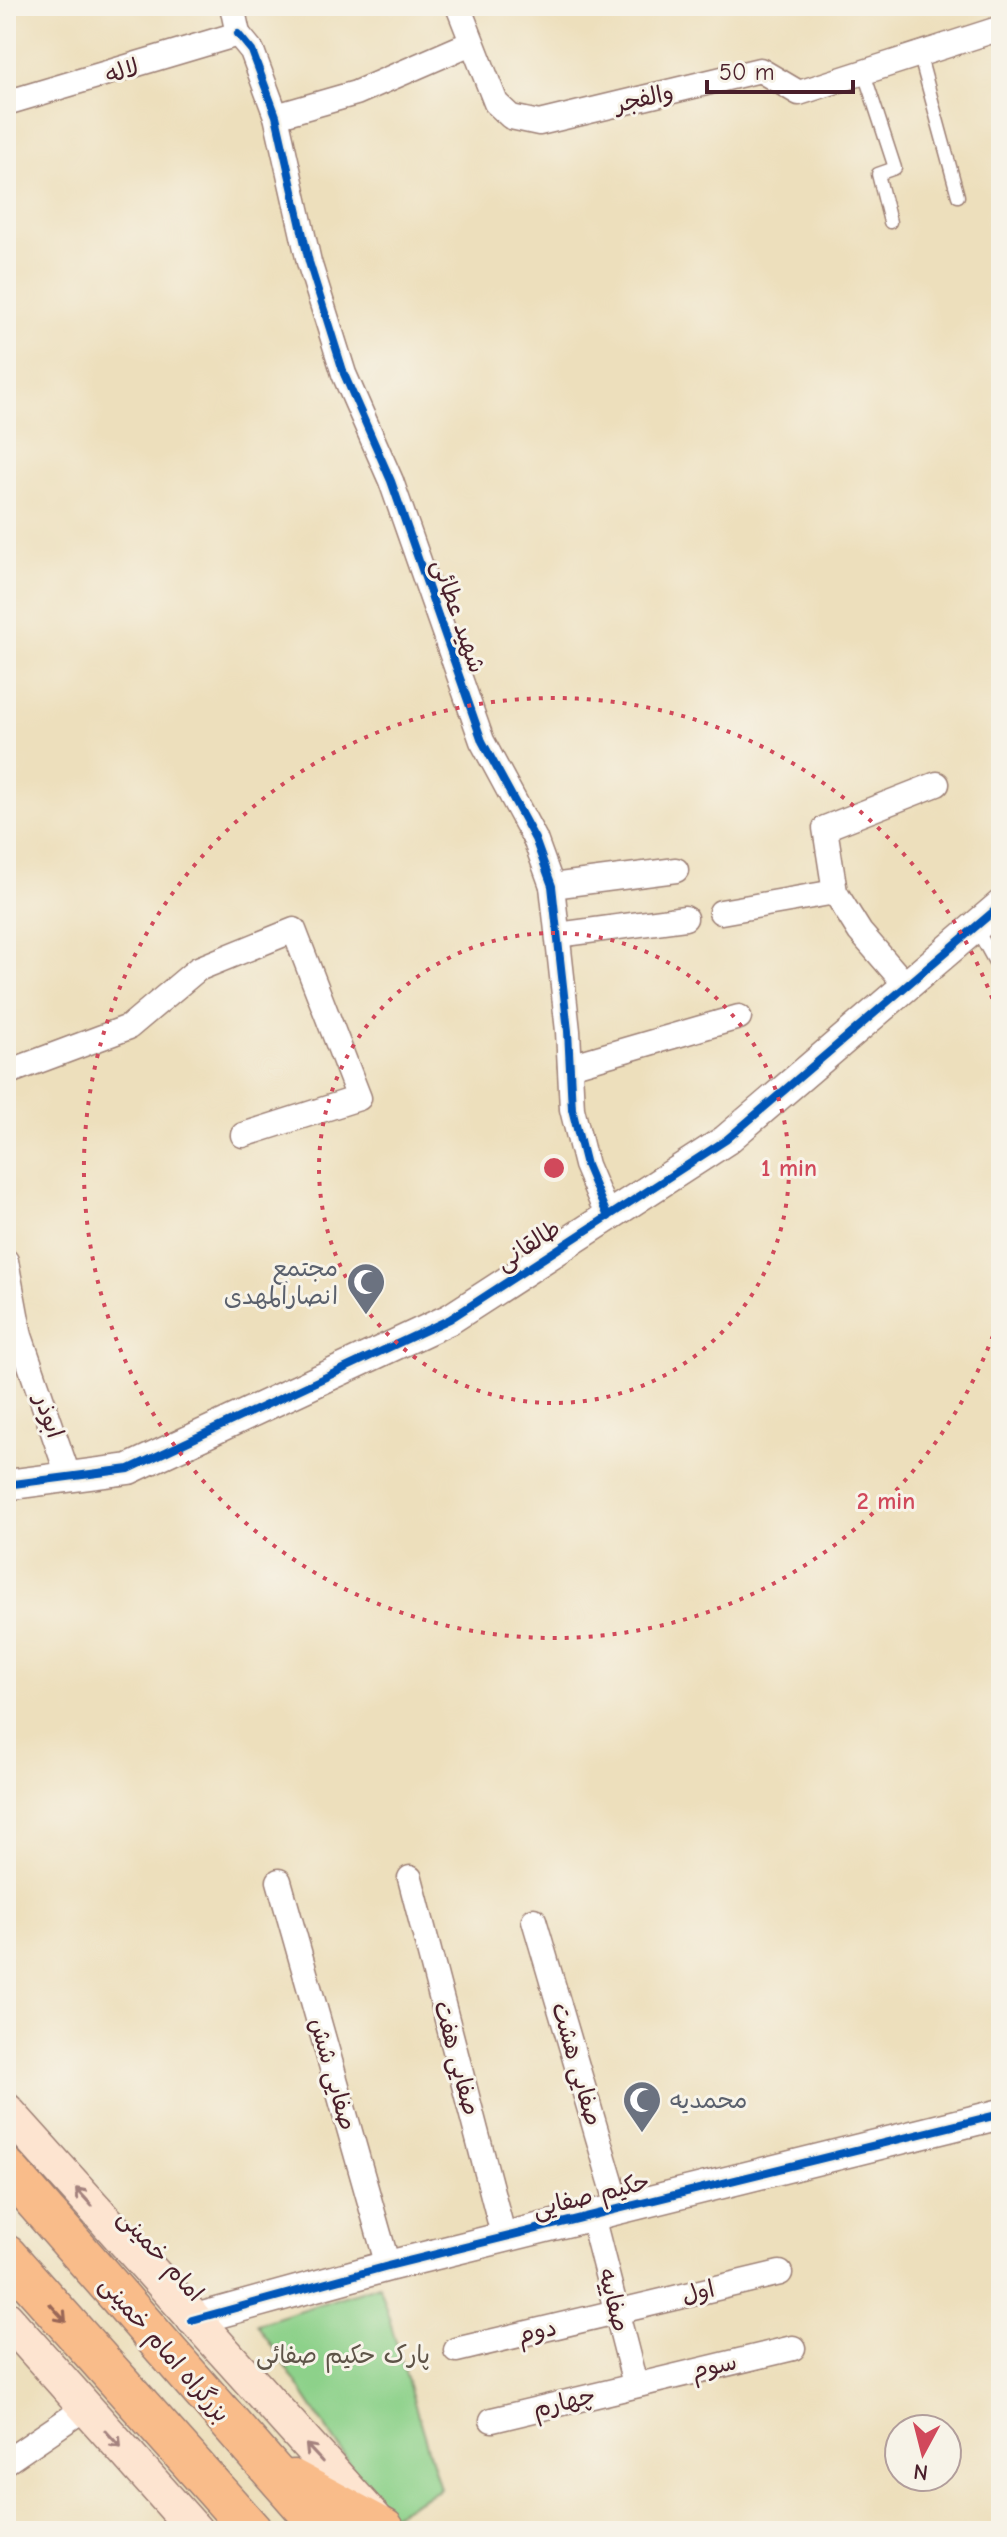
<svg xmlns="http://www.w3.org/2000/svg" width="1007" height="2537" viewBox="0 0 1007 2537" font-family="'Comic Neue','Playpen Sans Arabic',sans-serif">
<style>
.green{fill:#8dd18a;stroke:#6c785a;stroke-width:2}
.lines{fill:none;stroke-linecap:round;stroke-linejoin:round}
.service-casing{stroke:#9c7f74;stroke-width:15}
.minor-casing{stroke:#9c7f74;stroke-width:27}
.tertiary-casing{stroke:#9c7f74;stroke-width:33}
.secondary-casing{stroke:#9c7f74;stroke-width:37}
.trunk-casing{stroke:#9c7f74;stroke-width:43}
.service{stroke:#fff;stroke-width:12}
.minor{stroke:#fff;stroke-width:24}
.tertiary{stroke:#fff;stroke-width:30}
.secondary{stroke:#fde4d0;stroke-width:34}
.trunk{stroke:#f9bc8a;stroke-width:40}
.cycleway-casing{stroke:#f7f3e8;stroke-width:13}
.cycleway{stroke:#0057b8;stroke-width:8}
.oneway{stroke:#a4827e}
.oneway2{stroke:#996656}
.ring{fill:none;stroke:#d1495b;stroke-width:4;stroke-dasharray:4 8}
.labels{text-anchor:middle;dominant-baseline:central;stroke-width:6;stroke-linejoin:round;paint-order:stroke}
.street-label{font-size:24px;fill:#4a1f2b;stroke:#f7f3e8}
.worship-label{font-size:24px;fill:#5b616d;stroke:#f7f3e8;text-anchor:end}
.park-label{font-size:24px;fill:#5e5448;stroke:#f7f3e8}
.centre{fill:#d1495b;stroke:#f7f3e8;stroke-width:4}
.ring-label{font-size:24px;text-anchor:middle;font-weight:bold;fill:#d1495b;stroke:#f7f3e8;stroke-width:6;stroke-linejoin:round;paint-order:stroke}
</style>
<rect width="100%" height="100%" fill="#f7f3e8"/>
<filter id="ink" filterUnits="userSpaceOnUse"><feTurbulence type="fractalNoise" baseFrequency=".0125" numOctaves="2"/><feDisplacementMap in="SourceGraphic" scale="16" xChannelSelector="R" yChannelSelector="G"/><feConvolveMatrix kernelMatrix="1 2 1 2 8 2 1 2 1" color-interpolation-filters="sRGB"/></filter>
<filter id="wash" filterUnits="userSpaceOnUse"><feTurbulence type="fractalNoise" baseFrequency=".006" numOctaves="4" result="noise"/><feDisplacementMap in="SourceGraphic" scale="32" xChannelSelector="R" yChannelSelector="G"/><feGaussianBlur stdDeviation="1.8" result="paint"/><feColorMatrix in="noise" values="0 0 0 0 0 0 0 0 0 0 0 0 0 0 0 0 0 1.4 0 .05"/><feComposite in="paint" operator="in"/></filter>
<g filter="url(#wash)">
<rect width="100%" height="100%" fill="#eddfbc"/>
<polygon class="green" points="379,2285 440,2489 389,2516 382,2512 257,2324"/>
</g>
<g filter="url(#ink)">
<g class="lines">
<defs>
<g id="service">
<polyline points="919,53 958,196"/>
<polyline points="863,70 895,168 878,174 890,222"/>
<polyline points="975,926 1001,973"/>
</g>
<g id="minor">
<polyline points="232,6 238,34"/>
<polyline points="458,6 496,103 511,117 539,123 760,70 799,93 1001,28"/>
<polyline points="238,34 252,51 276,116 309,262 344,374 391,481 482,741 535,839 552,886 568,1031 572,1109 586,1165 608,1217"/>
<polyline points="6,103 238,34"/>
<polyline points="276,116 356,93 471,43"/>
<polyline points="552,886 676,870"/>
<polyline points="721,912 835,892"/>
<polyline points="558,935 685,918"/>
<polyline points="906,985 860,932 835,892 825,828 937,784"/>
<polyline points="570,1066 739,1017"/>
<polyline points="6,1073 129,1027 198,969 294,930 359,1098 243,1135"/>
<polyline points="6,1261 20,1336 69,1478"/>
<polyline points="410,1878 504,2238"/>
<polyline points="279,1881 388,2266"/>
<polyline points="534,1920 619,2209"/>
<polyline points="592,2216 635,2384"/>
<polyline points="456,2350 780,2273"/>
<polyline points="492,2420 793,2348"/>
<polyline points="6,2462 85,2408"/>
</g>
<g id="tertiary">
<polyline points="6,1485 129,1469 450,1319 726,1140 1001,905"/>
<polyline points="192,2320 388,2266 1001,2114"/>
</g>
<g id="secondary">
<polyline points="6,2110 375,2519"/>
<polyline points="6,2318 196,2531"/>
</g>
<g id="trunk">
<polyline points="6,2168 325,2531"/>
<polyline points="6,2255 252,2531"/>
<polyline points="293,2480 384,2529"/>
</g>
</defs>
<use href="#service" class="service-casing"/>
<use href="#minor" class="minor-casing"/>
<use href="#tertiary" class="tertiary-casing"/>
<use href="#secondary" class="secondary-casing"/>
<use href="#trunk" class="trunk-casing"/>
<use href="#service" class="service"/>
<use href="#minor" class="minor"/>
<use href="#tertiary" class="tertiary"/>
<use href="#secondary" class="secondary"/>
<use href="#trunk" class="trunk"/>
<defs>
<g id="cycleway">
<polyline points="238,34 252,51 276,116 309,262 344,374 391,481 482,741 535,839 552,886 568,1031 572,1109 586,1165 608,1217"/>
<polyline points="6,1485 129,1469 450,1319 726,1140 1001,905"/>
<polyline points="192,2320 388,2266 1001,2114"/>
</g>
</defs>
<use href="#cycleway" class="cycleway-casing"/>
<use href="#cycleway" class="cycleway"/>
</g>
<defs><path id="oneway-shaft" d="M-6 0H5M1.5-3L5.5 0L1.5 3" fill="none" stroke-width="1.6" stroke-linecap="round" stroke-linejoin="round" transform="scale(2)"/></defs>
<g class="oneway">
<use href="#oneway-shaft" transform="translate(84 2197) rotate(-132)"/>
<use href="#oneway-shaft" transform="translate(113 2439) rotate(48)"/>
<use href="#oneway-shaft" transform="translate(314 2453) rotate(-133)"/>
</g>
<use class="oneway2" href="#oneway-shaft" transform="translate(58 2313) rotate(48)"/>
</g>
<g class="ring">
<circle cx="554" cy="1168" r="235"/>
<path d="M1001 1313A470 470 0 1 1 1001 1023"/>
</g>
<defs>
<symbol id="mosque-pin" viewBox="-11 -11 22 30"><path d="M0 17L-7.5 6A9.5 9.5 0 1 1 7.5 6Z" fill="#6b7280" stroke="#f7f3e8"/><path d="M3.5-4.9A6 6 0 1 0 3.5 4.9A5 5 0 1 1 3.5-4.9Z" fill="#fff"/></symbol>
</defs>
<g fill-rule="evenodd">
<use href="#mosque-pin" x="344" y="1260" width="44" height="60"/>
<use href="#mosque-pin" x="620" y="2078" width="44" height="60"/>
</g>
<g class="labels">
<g class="street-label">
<text transform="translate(122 71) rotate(-17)">لاله</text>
<text transform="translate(644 98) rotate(-13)">والفجر</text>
<text transform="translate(459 616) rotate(71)">شهید عطائی</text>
<text transform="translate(528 1245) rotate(-33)">طالقانی</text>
<text transform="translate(49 1416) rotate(71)">ابوذر</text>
<text transform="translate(457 2058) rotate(75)">صفایی هفت</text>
<text transform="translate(577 2064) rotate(74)">صفایی هشت</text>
<text transform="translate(333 2074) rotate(74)">صفایی شش</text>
<text transform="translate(591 2195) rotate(-14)">حکیم صفایی</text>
<text transform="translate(161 2255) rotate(48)">امام خمینی</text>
<text transform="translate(698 2292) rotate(-14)">اول</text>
<text transform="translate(614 2300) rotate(76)">صفاییه</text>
<text transform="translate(537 2331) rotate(-13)">دوم</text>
<text transform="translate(165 2349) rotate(49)">بزرگراه امام خمینی</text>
<text transform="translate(714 2366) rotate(-13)">سوم</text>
<text transform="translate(564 2402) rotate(-14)">چهارم</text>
</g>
<g class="worship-label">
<text x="338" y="1268">مجتمع<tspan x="338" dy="28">انصارالمهدی</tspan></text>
<text x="670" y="2100" text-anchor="start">محمدیه</text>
</g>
<g class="park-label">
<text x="343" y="2355">پارک حکیم صفائی</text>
</g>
</g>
<circle cx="554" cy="1168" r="12" class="centre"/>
<g class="ring-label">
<text x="789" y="1176">1 min</text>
<text x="886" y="1509">2 min</text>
</g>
<rect width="1007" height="2537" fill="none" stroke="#f7f3e8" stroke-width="32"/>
<g transform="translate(923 2453) rotate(187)"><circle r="38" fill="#f7f3e8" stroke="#b29e9c" stroke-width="2"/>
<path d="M0-6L14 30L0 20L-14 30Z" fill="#d1495b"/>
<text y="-12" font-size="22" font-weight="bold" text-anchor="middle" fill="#4a1f2b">N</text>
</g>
<path d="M707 80v12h146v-12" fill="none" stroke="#4a1f2b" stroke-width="4"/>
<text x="719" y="80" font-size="24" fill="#4a1f2b" stroke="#f7f3e8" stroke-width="6" paint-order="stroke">50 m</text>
</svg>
